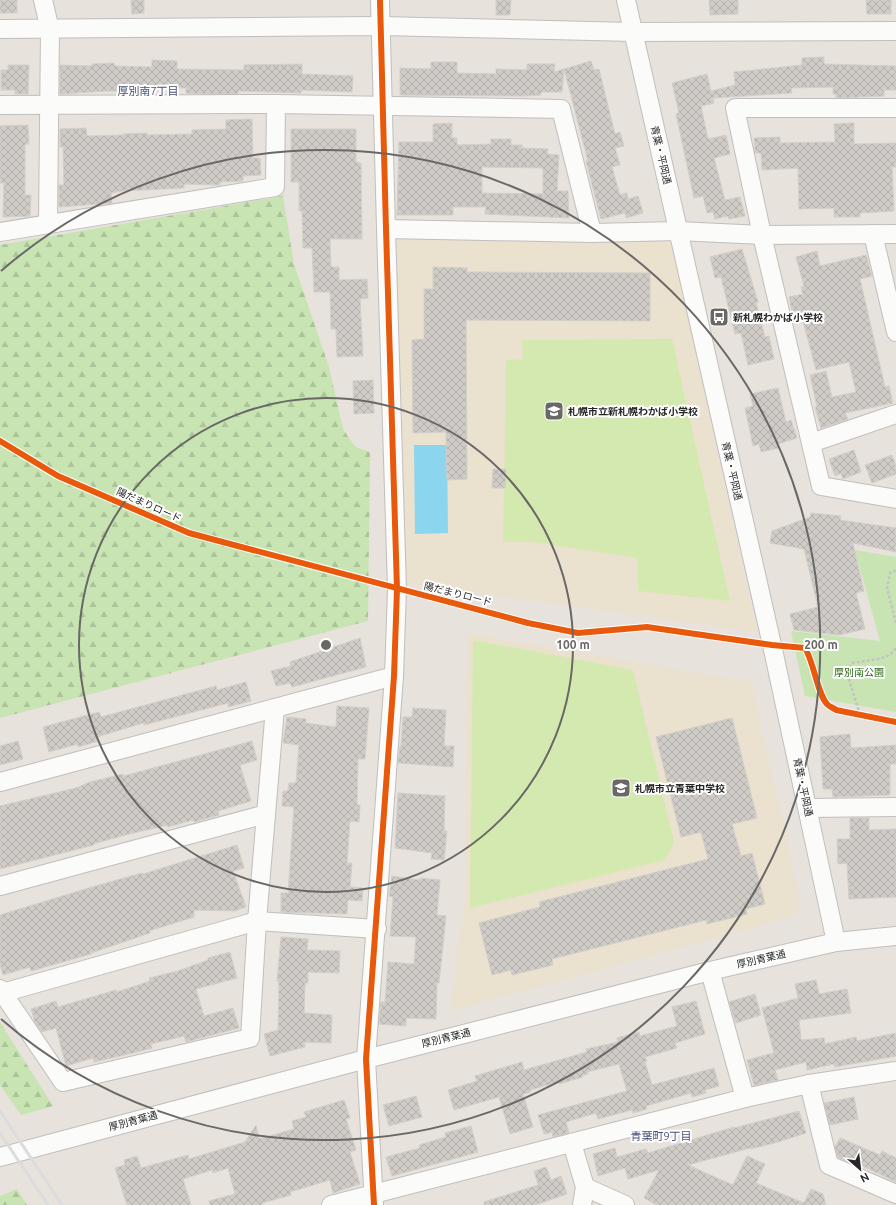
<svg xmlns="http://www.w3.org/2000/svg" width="896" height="1205" viewBox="0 0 896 1205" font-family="Ubuntu,'Noto Sans JP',sans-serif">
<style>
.education{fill:#ebe1cf}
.forest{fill:url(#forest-firs)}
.park{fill:#c8e4b2}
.pitch{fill:#d4e9af}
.water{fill:#8bd5ee}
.building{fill:url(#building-cross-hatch);stroke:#d2cec8;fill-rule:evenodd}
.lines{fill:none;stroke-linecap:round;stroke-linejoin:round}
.minor-casing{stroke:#c0bebe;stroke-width:20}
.path{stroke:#c4c3c2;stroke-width:2.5;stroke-dasharray:3 2;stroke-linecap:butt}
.minor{stroke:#fbfbfa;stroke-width:18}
.rail{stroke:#dcdcde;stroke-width:3}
.cycleway-casing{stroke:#fff;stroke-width:8}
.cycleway{stroke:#e8590c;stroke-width:6}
.ring{fill:none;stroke:#6a6866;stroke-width:2}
.labels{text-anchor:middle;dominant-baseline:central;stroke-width:4;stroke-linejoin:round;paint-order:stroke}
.street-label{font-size:10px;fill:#272727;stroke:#fff}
.poi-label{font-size:10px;font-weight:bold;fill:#272727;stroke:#fff;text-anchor:start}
.park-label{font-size:10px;fill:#276715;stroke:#fff}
.neighbourhood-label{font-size:11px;fill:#46507a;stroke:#fff}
.centre{fill:#6a6866;stroke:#fff;stroke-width:2}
.ring-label{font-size:12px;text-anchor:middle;font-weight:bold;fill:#6a6866;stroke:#fff;stroke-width:4;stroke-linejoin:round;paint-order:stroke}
</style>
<defs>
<pattern id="forest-firs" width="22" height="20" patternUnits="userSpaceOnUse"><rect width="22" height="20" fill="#c8e4b2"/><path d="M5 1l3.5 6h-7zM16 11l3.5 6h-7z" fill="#acc499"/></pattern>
<pattern id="building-cross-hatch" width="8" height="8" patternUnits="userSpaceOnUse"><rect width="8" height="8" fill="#cfccc8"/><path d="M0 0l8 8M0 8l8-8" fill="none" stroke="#b2afac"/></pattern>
</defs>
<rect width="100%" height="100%" fill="#e7e2dc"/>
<g class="education">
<polygon points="393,236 672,240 757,632 406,583"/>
<polygon points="467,633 751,682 800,900 797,910 791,917 450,1011 466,893"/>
</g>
<g class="forest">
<polygon points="283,196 294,264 329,367 343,429 355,447 370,452 368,621 0,718 0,245"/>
<polygon points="0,1022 53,1106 21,1115 0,1085"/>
<polygon points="17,1189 27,1205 0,1205 0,1196"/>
</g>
<polygon class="park" points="855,550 896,557 896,712 805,696 791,631 880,641"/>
<g class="pitch">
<polygon points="672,339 730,601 638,591 637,558 534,542 503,542 506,360 523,359 522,340"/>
<polygon points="473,640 633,670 674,842 665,860 470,908"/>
</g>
<polygon class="water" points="414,445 447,445 448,533 415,534"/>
<g class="building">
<rect x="0" y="0" width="17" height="13"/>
<polygon points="131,0 144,0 144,13 132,14"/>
<polygon points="496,0 511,0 510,15 496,15"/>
<polygon points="709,0 738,0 738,14 710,15"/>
<polygon points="866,0 891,0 891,14 867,14"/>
<polygon points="824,57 824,64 896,66 896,90 884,90 884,96 836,98 836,94 833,94 833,87 791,88 792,93 713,98 714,103 701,106 708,139 726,135 730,154 714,158 725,200 740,197 745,216 729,219 728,216 715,219 713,212 707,213 703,196 694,198 676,114 679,113 672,83 707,74 711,91 735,85 734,72 802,65 802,58"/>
<polygon points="152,60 177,61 177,69 244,70 244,65 302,64 302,74 353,76 352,92 301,90 301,93 238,91 238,94 213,94 186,93 186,88 148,88 148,92 107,91 60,94 60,65 92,66 92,64 114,63 115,66 152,67"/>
<polygon points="591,61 594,70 599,69 615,134 620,132 624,146 615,148 620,165 612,167 620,195 627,193 628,199 638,196 643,213 626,218 625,213 601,219 586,161 588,161 564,69"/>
<polygon points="431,62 457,62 457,73 496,74 496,69 527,70 527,64 555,64 554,72 564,69 562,92 541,92 541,95 523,96 400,95 400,68 431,69"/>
<polygon points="8,65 29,65 28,94 15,94 15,90 1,90 1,70 8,70"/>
<polygon points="252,119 253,158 260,158 261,175 243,176 243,181 220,182 220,185 184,184 184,188 122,191 111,193 112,203 59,207 59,185 64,185 63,147 60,147 60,129 86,128 87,136 123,135 123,134 147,133 147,135 192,134 192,130 226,129 226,120"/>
<path d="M 452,123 L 452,138 L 457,138 L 457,145 L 491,144 L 491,139 L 511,139 L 511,145 L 522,145 L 522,148 L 548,149 L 547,154 L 559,155 L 557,191 L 568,191 L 569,218 L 485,214 L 486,207 L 453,207 L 453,215 L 397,215 L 399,142 L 433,142 L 433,124 ZM 482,167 L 543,168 L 543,194 L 482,193 Z"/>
<polygon points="854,123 854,144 896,143 896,167 892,167 894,211 860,213 860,217 834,217 834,208 799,209 798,168 762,170 761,153 755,153 754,138 780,137 780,143 835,142 834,124"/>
<polygon points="28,125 29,144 25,144 25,195 31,195 30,216 3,217 4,183 0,183 0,126"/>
<polygon points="291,129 356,129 356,162 361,163 362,239 330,239 331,267 339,267 339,280 367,279 368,298 360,299 363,356 337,357 336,329 331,329 330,292 314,292 312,248 303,248 302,211 299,211 299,182 291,182"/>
<polygon points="742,249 758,302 756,303 765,337 769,336 774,359 748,365 741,333 735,334 721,277 715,278 710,257"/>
<polygon points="817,251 820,266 866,255 872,276 860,279 885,387 889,386 893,403 845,413 848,419 821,428 815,407 817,407 810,375 826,371 832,397 856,392 849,362 816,370 800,310 792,312 789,297 803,294 801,287 804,286 796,257"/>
<polygon points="433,267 467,268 467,272 650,273 650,321 466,320 467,479 447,480 446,432 413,433 412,340 424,339 424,289 433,289"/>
<polygon points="373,380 374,413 354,414 353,381"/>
<polygon points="778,388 786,422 791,420 797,438 778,444 779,448 761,452 759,444 753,446 745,408 753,406 750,394"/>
<polygon points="854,450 861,472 843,479 841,473 835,476 829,459"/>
<polygon points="892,455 896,466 896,474 872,483 865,465"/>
<polygon points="493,469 506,469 505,488 492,488"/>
<polygon points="811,513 841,516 840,520 896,528 896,552 853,543 864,591 856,593 865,629 839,635 794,630 790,614 818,607 804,549 770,543 772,531 810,517"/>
<polygon points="360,638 366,667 292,687 290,683 276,686 271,671 291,666 290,662"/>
<polygon points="246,682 251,701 228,707 228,703 144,725 143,723 97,737 98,741 78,747 78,744 49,752 43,727 99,712 101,717 216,686 217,690"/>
<polygon points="337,706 369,708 365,759 358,759 357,805 360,805 359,822 350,821 347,863 352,863 350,887 363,888 362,901 348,900 347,914 281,912 281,893 288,893 294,807 282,806 283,791 288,791 289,783 296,783 299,745 283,743 287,717 306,719 306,723 336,727"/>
<polygon points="413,708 446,710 444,746 454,746 453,767 398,763 400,746 401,746 403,717 412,717"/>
<polygon points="732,718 757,818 732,824 741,856 752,853 765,904 746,909 747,914 707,924 706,920 552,959 553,965 512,975 511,970 492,975 479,923 540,907 539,902 708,859 701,832 681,837 656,737"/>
<polygon points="850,734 851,748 896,745 896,764 890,764 890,795 833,797 832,789 823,789 820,737"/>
<polygon points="18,741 23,759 0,765 0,746"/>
<polygon points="252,741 257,760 240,765 251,801 218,811 219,815 194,822 193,820 168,827 168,825 129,834 93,844 94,845 0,869 0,806 76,788 90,782 123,774 124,776"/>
<polygon points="398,793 445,796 444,831 447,831 444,860 431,859 432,853 395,848"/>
<polygon points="850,818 869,818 869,830 896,829 896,897 849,899 847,863 838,864 837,839 850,839"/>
<polygon points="237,845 244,868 233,871 246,907 235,911 194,910 194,917 149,931 150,933 91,953 91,954 31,971 30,967 3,975 0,964 0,915 92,887 142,873 143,874"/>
<polygon points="392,876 420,880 420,878 440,880 437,915 446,916 439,983 437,983 436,1019 406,1018 406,1026 379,1024 381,1002 385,1002 388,962 414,964 416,937 390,936 393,897 389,896"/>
<polygon points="281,937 308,939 307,950 340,951 339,973 308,972 308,983 305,983 304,1013 332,1015 331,1043 304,1042 305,1047 270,1056 264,1034 278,1030 279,982 277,981"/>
<polygon points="230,952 237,978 196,989 204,1016 233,1008 239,1028 186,1042 184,1036 151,1044 152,1048 133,1053 94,1062 93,1058 66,1066 56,1028 42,1032 35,1022 31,1009 56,1001 58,1007 116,990 117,992 150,981 149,978 178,971 208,960 208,958"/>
<polygon points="816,980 819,994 847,989 851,1013 799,1020 801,1040 824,1038 825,1044 856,1037 857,1041 896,1033 896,1056 835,1067 834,1064 807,1070 806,1062 775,1070 778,1080 754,1085 747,1060 774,1053 762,1008 798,998 795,984"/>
<polygon points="755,994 761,1015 736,1023 729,1002"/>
<polygon points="696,1001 705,1034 675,1043 677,1048 645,1057 647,1061 645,1062 652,1085 714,1068 719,1086 705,1090 706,1093 692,1097 691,1093 646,1106 647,1109 633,1113 632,1110 598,1119 596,1113 566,1122 569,1133 553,1137 552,1132 544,1134 538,1115 627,1091 619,1064 587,1072 588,1074 582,1076 583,1077 559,1084 558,1082 530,1090 531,1092 523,1094 533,1127 510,1134 499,1097 454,1110 448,1090 477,1081 475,1076 522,1062 524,1070 587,1052 586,1049 618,1042 617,1038 639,1032 640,1036 677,1026 672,1007"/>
<polygon points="416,1096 422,1117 389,1126 383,1105"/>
<polygon points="854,1097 858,1119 830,1125 824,1103"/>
<polygon points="344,1100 350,1118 346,1119 356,1150 350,1152 360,1184 333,1193 330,1180 290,1192 291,1195 262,1203 263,1205 210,1205 209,1201 235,1194 228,1168 213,1173 212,1170 183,1179 191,1205 127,1205 115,1168 125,1165 124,1160 137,1156 141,1168 188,1155 189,1159 245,1142 256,1125 259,1139 294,1129 292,1121 306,1117 304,1112"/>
<polygon points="799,1111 806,1133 775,1143 750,1149 750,1148 688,1165 733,1185 747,1156 765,1164 756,1183 804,1203 811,1189 823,1194 826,1205 657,1205 644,1198 659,1170 628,1179 625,1168 598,1176 593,1154 615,1148 617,1157 646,1149 648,1153 734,1127 734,1128"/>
<polygon points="471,1126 478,1152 392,1176 386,1157 420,1148 419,1145 446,1137 445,1133"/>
<polygon points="840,1138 880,1155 882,1151 896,1158 896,1182 852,1161 851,1163 838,1157 835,1147"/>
<polygon points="546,1167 551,1180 561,1176 567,1194 535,1205 484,1205 484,1202 538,1185 534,1171"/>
</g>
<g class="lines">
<defs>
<g id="minor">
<polyline points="43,0 50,30 48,223"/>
<polyline points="626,0 772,645 836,942"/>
<polyline points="0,29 381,26 633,32 896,31"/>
<polyline points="0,105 276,104 561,109 592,233"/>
<polyline points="896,108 735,108 762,235 821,486 896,499"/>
<polyline points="386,229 592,233 678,231 762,235 896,234"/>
<polyline points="0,232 275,187 276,104"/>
<polyline points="873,234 896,332"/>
<polyline points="811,443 896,414"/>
<polyline points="0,782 394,676"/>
<polyline points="808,808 896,807"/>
<polyline points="0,886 266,814"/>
<polyline points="710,971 745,1098"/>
<polyline points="0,989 63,1082 250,1038 257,921 275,708"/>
<polyline points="2,993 257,921 377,929"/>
<polyline points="809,1084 829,1165 896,1194"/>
<polyline points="572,1143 585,1187 582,1205"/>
<polyline points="0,1157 366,1059 710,971 836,942 896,936"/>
<polyline points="585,1187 625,1205"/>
<polyline points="331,1205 745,1098 809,1084 896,1071"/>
<polyline points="374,1205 366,1059 394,676 397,589 386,229 380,0"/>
</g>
</defs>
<use href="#minor" class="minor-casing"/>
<g class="path">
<polyline points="896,570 890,573 887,588 896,623"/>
<path d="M 860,715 L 847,673 L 852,663 C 865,660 891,661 896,647"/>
</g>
<use href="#minor" class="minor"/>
<g class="rail">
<polyline points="0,1111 62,1205"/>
<polyline points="0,1133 48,1205"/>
</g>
<defs>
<g id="cycleway">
<path d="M 0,441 L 58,476 L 189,533 L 528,623 L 578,633 L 647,627 L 772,645 L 805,648 C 814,662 818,697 828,705 C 830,707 834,708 836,710 L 896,722"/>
<polyline points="374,1205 366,1059 394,676 397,589 386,229 380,0"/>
</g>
</defs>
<use href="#cycleway" class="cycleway-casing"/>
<use href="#cycleway" class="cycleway"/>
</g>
<g class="ring">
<circle cx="326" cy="645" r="247"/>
<path d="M1 271A495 495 0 1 1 1 1019"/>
</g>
<defs>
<symbol id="bus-square" viewBox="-11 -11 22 22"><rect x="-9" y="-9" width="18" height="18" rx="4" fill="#6a6866" stroke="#fff"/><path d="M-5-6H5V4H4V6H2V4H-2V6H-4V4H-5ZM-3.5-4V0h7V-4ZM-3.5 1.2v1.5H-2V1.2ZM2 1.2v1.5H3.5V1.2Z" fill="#fff"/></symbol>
<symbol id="school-square" viewBox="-11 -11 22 22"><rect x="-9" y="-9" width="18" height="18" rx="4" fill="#6a6866" stroke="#fff"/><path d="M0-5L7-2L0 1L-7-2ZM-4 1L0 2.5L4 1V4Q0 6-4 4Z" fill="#fff"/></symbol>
</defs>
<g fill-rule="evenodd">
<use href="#bus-square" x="708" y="306" width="22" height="22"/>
<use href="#school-square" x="543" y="400" width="22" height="22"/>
<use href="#school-square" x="610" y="777" width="22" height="22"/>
</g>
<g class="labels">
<g class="street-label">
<text transform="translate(661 155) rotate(77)">青葉・平岡通</text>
<text transform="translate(732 471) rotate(77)">青葉・平岡通</text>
<text transform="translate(149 505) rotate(24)">陽だまりロード</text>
<text transform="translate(458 594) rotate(14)">陽だまりロード</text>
<text transform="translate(803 787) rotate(78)">青葉・平岡通</text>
<text transform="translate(761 959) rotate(-13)">厚別青葉通</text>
<text transform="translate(446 1038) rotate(-14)">厚別青葉通</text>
<text transform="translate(133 1121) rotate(-15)">厚別青葉通</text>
</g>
<g class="poi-label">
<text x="733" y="317">新札幌わかば小学校</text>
<text x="568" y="411">札幌市立新札幌わかば小学校</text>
<text x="635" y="788">札幌市立青葉中学校</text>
</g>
<g class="park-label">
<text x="859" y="672">厚別南公園</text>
</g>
<g class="neighbourhood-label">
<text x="148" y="91">厚別南7丁目</text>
<text x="661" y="1136">青葉町9丁目</text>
</g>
</g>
<circle cx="326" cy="645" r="6" class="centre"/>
<g class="ring-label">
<text x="573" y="649">100 m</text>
<text x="821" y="649">200 m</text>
</g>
<g transform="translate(860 1169) rotate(152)" stroke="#ffffff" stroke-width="3" paint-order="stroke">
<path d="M0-3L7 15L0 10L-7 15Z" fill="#272727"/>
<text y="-6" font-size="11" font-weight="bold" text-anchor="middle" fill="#272727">N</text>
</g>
</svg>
